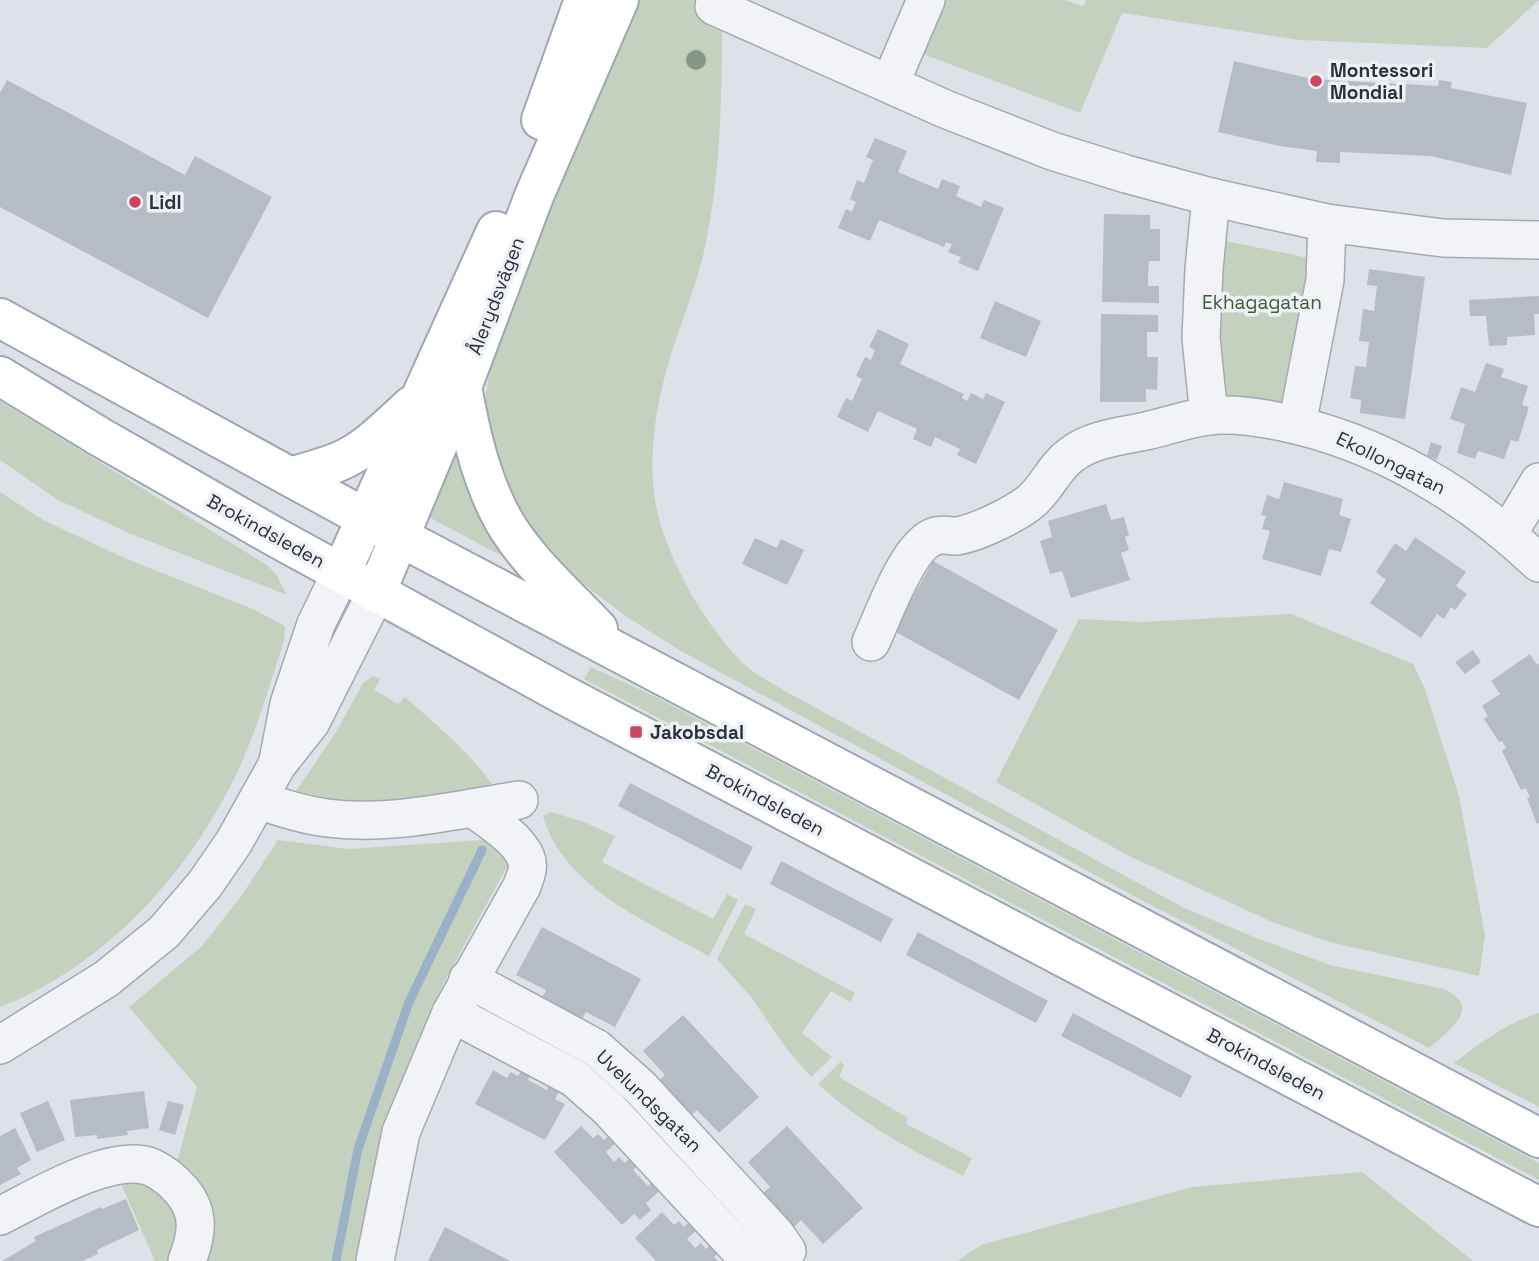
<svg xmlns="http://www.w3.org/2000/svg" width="1539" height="1261" viewBox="0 0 1539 1261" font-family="'Space Grotesk',sans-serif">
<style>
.green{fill:#c5d1bf}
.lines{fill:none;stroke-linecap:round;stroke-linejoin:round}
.stream{stroke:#99b2c7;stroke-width:9}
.building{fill:#b6bcc4}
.minor-casing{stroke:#a4a9b2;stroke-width:40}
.major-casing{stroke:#9ea7b3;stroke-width:42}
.minor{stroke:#f1f3f6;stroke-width:37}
.major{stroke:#fff;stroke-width:38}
.tree{fill:#869786}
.poi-dot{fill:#cc445f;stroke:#eef1f5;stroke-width:2.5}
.labels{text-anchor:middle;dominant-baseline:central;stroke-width:7;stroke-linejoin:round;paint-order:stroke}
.poi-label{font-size:19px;font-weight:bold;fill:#28313e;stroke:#eef1f5;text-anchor:start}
.street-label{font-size:19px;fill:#28313e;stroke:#eef1f5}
.park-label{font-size:19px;fill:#3e5a35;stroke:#eef1f5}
</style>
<rect width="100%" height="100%" fill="#dee2e8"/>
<g class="green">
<path d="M 632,0 L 705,0 L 699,19 L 722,28 C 722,104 720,182 703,256 C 692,300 672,343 662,388 C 654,421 650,459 654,493 C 661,550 704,626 745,665 C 756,675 772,683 785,691 L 1186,909 L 1254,937 L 1330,965 L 1444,989 C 1484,1008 1448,1031 1429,1048 L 1145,902 L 681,651 L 627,617 L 578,580 L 548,551 L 518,515 L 487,439 L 485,401 L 495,336 Z"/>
<polygon points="944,0 1064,0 1083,6 1086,0 1539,0 1487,48 1300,40 1122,13 1080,113 920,53"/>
<polygon points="1221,240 1313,259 1291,409 1221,402 1214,333"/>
<polygon points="0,401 267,565 276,574 287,595 131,534 58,500 0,460"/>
<polygon points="455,433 514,562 428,517"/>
<path d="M 0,492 L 43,520 L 127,559 L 253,609 L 285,626 L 284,641 C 274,671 265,702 254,732 C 211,849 117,962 0,1007 Z"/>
<polygon points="1291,614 1413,664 1425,689 1459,796 1485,935 1479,976 1329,942 1272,922 1127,855 996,782 1079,619 1142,622"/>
<polygon points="591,667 654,696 1539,1163 1539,1180 584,679"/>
<path d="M 373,676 L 380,679 L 374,690 L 398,704 L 405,697 C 437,725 471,754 496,789 L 381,808 L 293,795 L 335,734 L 363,683 Z"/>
<path d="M 551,812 L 584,822 L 615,836 L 602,862 L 713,919 L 727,894 L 738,900 L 709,956 C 650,923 563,888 543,816 Z"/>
<polygon points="497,839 510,861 441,988 385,1124 359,1261 199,1261 176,1166 197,1087 129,1007 202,946 242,895 278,840 349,849"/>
<polygon points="745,904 756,909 744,934 855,993 850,1002 831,991 802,1033 832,1057 811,1077 786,1048 751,997 717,959"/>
<path d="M 1539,1013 L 1539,1107 L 1454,1063 C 1481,1043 1506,1023 1539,1013 Z"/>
<path d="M 840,1062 L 844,1065 L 839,1077 L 908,1118 L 906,1124 L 972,1158 L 963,1176 C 911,1150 861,1124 818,1084 Z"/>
<polygon points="1362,1172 1473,1261 957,1261 981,1245 1192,1187"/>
<polygon points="119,1179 154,1185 184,1221 173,1261 155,1261"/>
</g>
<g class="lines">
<polyline class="stream" points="336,1261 358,1149 409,1002 482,850"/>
</g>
<g class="building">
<polygon points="1234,61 1312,79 1438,86 1439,80 1452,82 1451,88 1527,103 1511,175 1431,156 1340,152 1340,163 1316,162 1317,151 1280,146 1218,132"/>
<polygon points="7,80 185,175 195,156 272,197 208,318 0,207 0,93"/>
<polygon points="875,138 907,151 898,172 938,189 942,179 960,186 956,196 981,207 984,200 1004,208 978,271 958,263 961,257 948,252 952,244 946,242 944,247 879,220 870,241 838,228 846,209 852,212 856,202 850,199 857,180 864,183 873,160 866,157"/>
<polygon points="1104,214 1150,215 1150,229 1160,229 1160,261 1149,261 1148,274 1148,286 1159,286 1159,303 1102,302"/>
<polygon points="1369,269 1425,277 1405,419 1360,413 1361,400 1350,398 1355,366 1366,367 1369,342 1359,341 1361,326 1363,309 1374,311 1377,286 1367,285"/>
<polygon points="1539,296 1539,314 1534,314 1535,335 1507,337 1507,345 1489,346 1486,316 1470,316 1469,300"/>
<polygon points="995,301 1041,321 1026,357 980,338"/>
<polygon points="1101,314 1158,315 1158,332 1147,332 1147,357 1158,357 1157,390 1146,389 1146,402 1100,402"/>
<polygon points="878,329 909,344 900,364 964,394 962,398 967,401 971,393 983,399 986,393 1005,402 976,464 957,455 960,449 935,437 931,447 913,439 917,429 878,411 868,432 837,417 846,398 852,401 862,379 856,376 865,357 871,360 875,350 869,347"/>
<polygon points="1486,363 1504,369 1501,377 1528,386 1522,405 1529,407 1518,442 1511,440 1504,459 1478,451 1475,459 1457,453 1465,424 1450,419 1461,387 1475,392"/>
<polygon points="1431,442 1442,446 1437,460 1427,456"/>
<polygon points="1284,482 1343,499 1339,515 1351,519 1341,552 1329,549 1321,576 1262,559 1270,531 1262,529 1266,516 1261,515 1267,495 1279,499"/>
<polygon points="1106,504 1111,520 1124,517 1129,535 1125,537 1129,550 1121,553 1130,580 1071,598 1062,571 1050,574 1040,541 1052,537 1048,521"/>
<polygon points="1415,537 1466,572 1456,586 1467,594 1455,610 1451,607 1444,619 1437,614 1421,638 1370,603 1386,580 1376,572 1395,543 1406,551"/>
<polygon points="755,538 777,548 781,539 804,550 787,585 742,564"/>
<polygon points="933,561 1058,630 1019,700 894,631"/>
<polygon points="1473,650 1481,662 1465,674 1455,662"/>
<polygon points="1530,654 1537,665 1539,663 1539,823 1537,824 1527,798 1530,797 1526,788 1521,790 1502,751 1506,748 1502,741 1499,742 1484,719 1488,716 1482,706 1500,694 1491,681"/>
<polygon points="630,783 753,847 741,870 618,806"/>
<polygon points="781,861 893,919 881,942 770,884"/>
<polygon points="542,927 641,979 615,1027 586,1012 580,1023 540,1002 546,990 516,975"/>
<polygon points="918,932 1048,1001 1036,1023 906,955"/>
<polygon points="1073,1013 1192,1076 1181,1098 1061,1036"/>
<polygon points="683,1015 759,1097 719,1133 697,1110 687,1119 655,1084 665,1075 643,1051"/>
<polygon points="525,1064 534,1068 528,1080 547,1090 553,1078 564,1083 555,1099 565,1104 545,1140 475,1104 493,1070 507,1078 511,1072 518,1076"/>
<polygon points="144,1091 149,1128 127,1131 128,1135 97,1139 97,1135 75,1137 70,1100"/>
<polygon points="48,1101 65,1140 37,1152 20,1113"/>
<polygon points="168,1101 184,1105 175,1135 159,1130"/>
<polygon points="581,1126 593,1138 598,1134 604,1140 614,1131 621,1138 606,1152 614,1162 619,1157 625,1163 635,1153 642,1161 633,1170 648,1186 658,1176 666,1185 646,1203 651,1210 640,1220 634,1214 622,1225 554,1152"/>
<polygon points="787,1126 863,1208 823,1244 801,1220 792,1229 761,1195 770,1187 748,1162"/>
<polygon points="15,1128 31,1160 17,1168 21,1174 0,1185 0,1136"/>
<polygon points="126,1199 139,1230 97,1250 98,1254 82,1261 2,1261 36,1241 34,1237 101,1207 102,1209"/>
<polygon points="662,1212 674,1225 679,1221 684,1227 695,1217 702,1225 687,1239 695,1248 701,1243 706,1249 716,1240 724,1248 714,1257 718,1261 656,1261 635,1238"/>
<polygon points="445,1227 510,1261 428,1261"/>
</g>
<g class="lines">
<defs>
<g id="minor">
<polyline points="717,0 714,6 945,109 1052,151 1126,174 1211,197 1327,223 1443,238 1539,240"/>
<polyline points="890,84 926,0"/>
<polyline points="1209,416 1201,338 1204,269 1211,197"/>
<polyline points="1297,425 1325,280 1327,223"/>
<polyline points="1508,534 1539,482"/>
<path d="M 871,642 C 883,617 908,543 936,536 C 942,534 950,536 957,536 C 977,533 1013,515 1029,503 C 1046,490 1054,467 1071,455 C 1091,439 1122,436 1146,431 C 1167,426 1188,419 1208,416 C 1232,413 1258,417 1282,422 C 1379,442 1467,495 1539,563"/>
<polyline points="278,761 289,704 316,624 341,573"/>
<path d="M 259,800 C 281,808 303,815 327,818 C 390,826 457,810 519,800"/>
<polyline points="468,979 596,1048 640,1087 776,1235 787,1251 776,1261"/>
<polyline points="451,1013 574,1078 608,1108 750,1261"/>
<polyline points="0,1045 106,979 164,932 205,884 234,842 277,765 311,722 376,593"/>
<path d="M 0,1216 C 36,1198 111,1152 151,1167 C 162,1172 174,1182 181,1190 C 201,1213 197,1235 187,1261"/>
<path d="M 375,1261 L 401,1132 L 451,1013 L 522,886 C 525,877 530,867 526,858 C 519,839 488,819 472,808"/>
</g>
<g id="major">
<polyline points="541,120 584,0"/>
<polyline points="0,318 400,537 1539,1138"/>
<polyline points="0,376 100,437 277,538 564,695 1539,1207"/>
<path d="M 462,387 C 470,430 479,471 498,510 C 519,554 565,594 598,629"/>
<path d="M 291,477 C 306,472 323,468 338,462 C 367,450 389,426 411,406"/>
<polyline points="341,573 496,231"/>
<polyline points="376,593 462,387 534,196 619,0"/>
</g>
</defs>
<use href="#minor" class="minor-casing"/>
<use href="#major" class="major-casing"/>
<use href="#minor" class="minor"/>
<use href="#major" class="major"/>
</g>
<circle class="tree" cx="696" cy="60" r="10"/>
<g class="poi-dot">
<circle cx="1316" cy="81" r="7"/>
<circle cx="135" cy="202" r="7"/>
<rect x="629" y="725" width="14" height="14" rx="3.5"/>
</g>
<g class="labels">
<g class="poi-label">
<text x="1330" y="70">Montessori<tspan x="1330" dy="22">Mondial</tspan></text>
<text x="149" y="202">Lidl</text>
<text x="650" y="732">Jakobsdal</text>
</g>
<g class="street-label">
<text transform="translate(496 296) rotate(-69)">Ålerydsvägen</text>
<text transform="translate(1391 463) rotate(26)">Ekollongatan</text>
<text transform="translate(266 531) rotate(29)">Brokindsleden</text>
<text transform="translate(765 800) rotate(28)">Brokindsleden</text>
<text transform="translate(1266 1064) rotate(28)">Brokindsleden</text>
<text transform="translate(649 1101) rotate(44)">Uvelundsgatan</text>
</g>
<g class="park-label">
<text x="1262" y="302">Ekhagagatan</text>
</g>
</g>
</svg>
